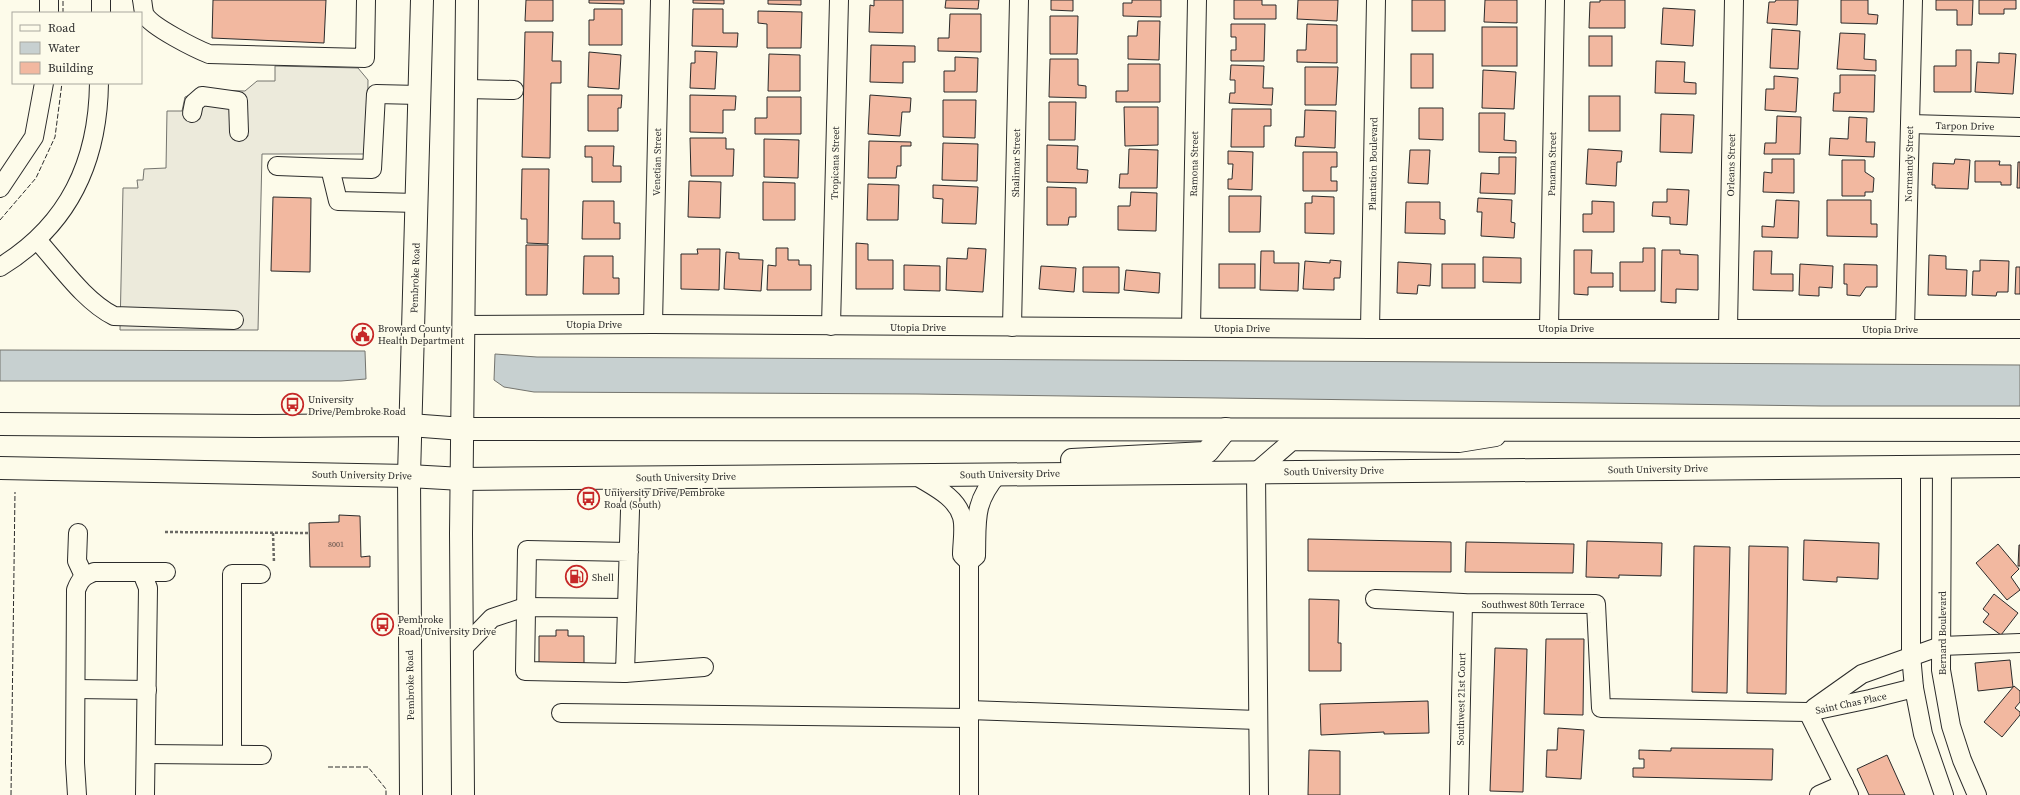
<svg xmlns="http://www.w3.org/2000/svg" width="2020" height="795" viewBox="0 0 2020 795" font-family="'Source Serif 4',serif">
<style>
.parking{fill:#eceadb;stroke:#74746e}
.water{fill:#c7d0d0;stroke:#74746e}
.building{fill:#f2b8a0;stroke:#2b2b2b}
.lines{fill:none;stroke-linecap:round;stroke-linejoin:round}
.minor-casing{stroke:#2b2b2b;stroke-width:20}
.major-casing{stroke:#2b2b2b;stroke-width:24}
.path{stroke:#6a6964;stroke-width:2.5;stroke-dasharray:3 2;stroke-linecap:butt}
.minor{stroke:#fdfbea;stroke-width:18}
.major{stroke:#fdfbea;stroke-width:22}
.fence{stroke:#2b2b2b;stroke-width:1;stroke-dasharray:5 2;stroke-linecap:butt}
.labels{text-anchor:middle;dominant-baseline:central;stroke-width:3;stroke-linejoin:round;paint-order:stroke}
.number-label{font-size:8px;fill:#5d4e48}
.street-label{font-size:10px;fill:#2b2b2b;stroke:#fdfbea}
.poi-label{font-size:10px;fill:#2b2b2b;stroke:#fdfbea;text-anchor:start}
</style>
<rect width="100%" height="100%" fill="#fdfbea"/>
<polygon class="parking" points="275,66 358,68 368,80 367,154 262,154 258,330 120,330 123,188 138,188 137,180 143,180 144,169 166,168 167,111 182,111 185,97 202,90 245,91 257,81 275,81"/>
<g class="water">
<polygon points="0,350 365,351 366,379 341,381 0,381"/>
<polygon points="495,354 537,357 2020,365 2020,406 1821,406 917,394 534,392 504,387 494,380"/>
</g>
<g class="building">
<polygon points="213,0 326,0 324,43 212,38"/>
<polygon points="526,0 553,0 553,21 525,21"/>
<polygon points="589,0 624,0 624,4 589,3"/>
<polygon points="693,0 724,0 724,4 693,3"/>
<polygon points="768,0 801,0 801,5 768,4"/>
<polygon points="874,0 903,0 903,33 869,32 870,5 874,6"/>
<polygon points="946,0 979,0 978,9 945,8"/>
<polygon points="1051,0 1073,0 1073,11 1051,10"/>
<polygon points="1132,0 1161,0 1161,17 1123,16 1123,3 1132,3"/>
<polygon points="1234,0 1262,0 1262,5 1276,5 1276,19 1234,19"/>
<polygon points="1298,0 1338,0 1337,21 1297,19"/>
<rect x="1412" y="0" width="33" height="31"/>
<polygon points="1485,0 1517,0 1517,23 1484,22"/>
<polygon points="1600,0 1625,0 1625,28 1589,28 1590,2 1600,2"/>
<polygon points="1776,0 1798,0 1797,25 1767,23 1769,2 1775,2"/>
<polygon points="1841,0 1868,0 1868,14 1878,15 1877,24 1841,23"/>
<polygon points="1936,0 1973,0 1972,25 1957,25 1957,10 1936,10"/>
<polygon points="1979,0 2016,0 2016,9 2004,9 2004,14 1979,14"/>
<polygon points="1663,8 1695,10 1693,46 1661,44"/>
<polygon points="594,9 622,9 622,45 589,45 589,20 594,20"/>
<polygon points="693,9 723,9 723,33 738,33 737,47 692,46"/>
<polygon points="758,11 802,12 801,48 767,48 767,24 758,23"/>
<polygon points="950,14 981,14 981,52 938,51 938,38 949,38"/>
<polygon points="1050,16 1078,16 1077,54 1050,54"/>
<polygon points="1138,21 1160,21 1159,60 1128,59 1128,36 1137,36"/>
<polygon points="1231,24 1265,24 1264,61 1231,61 1231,50 1236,50 1236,37 1231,37"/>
<polygon points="1307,24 1337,25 1337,63 1297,62 1297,50 1306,50"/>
<rect x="1482" y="27" width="35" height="39"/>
<polygon points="1772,29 1800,31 1798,69 1770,68"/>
<polygon points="525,32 553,32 552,61 561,61 561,83 551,83 550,158 522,157"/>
<polygon points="1840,33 1865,34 1864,59 1876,60 1876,71 1837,69"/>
<rect x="1589" y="36" width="23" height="30"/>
<polygon points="871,45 915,46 915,62 903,62 903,83 870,82"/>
<polygon points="1956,50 1971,50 1971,92 1934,92 1934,66 1956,66"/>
<polygon points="695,51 717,52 715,89 690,88 691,63 695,63"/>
<polygon points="589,52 621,55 619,89 588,87"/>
<polygon points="1999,53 2016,54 2013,94 1975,92 1977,62 1999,63"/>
<polygon points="769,54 800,55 800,91 768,91"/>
<rect x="1411" y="54" width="22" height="34"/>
<polygon points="955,57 978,58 977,92 944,92 944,71 955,71"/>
<polygon points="1050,59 1078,59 1078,85 1086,86 1086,98 1049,97"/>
<polygon points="1656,61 1685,62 1684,82 1696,83 1696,94 1655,93"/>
<polygon points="1128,64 1160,64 1160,102 1116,102 1116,91 1128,91"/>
<polygon points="1231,65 1264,66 1263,88 1273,88 1272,105 1229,103 1230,93 1235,93 1235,80 1230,80"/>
<polygon points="1305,67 1338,67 1336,105 1305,105"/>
<polygon points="1483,70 1516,72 1514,109 1482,108"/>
<polygon points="1840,75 1875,75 1874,112 1833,111 1834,93 1840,93"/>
<polygon points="1774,76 1798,78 1796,112 1765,110 1766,89 1774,89"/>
<polygon points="588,95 622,95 621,108 618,108 618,131 588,131"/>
<polygon points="690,95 736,96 735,110 723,110 723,133 690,132"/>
<polygon points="870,95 911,98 910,112 902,112 900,136 868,134"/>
<rect x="1589" y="96" width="31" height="35"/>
<polygon points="767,97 801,97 801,134 755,134 755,118 767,118"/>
<polygon points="943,100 976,100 975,138 943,137"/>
<polygon points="1049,102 1076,102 1075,140 1049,140"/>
<polygon points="1124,107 1158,107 1158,145 1125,146"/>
<polygon points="1419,108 1443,108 1443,140 1419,139"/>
<polygon points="1232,109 1271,109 1271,126 1264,126 1264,147 1231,147"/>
<polygon points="1305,110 1336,111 1335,148 1295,146 1296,137 1304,137"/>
<polygon points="1479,113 1505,113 1504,140 1516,141 1516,153 1479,152"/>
<polygon points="1661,114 1694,115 1692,153 1660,152"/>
<polygon points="1777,116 1801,117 1800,154 1764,154 1765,143 1776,143"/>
<polygon points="1849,117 1867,118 1866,142 1875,142 1874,157 1829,155 1830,138 1848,139"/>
<polygon points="690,138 726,138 726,149 734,149 733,176 691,176"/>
<polygon points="764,139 799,140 798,178 764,177"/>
<polygon points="869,141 911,142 911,146 901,146 901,166 897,166 896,178 868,178"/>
<polygon points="943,143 978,144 977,181 942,180"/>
<polygon points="1047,145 1078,146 1077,169 1088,170 1087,183 1047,182"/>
<polygon points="585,146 614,146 613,166 621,166 621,182 592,182 592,157 585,157"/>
<polygon points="1129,149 1158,150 1157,188 1119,188 1120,174 1128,174"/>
<polygon points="1588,149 1622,151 1621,162 1617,162 1616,186 1586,184"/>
<polygon points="1410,150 1430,150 1428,184 1408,183"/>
<polygon points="1228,151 1253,152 1252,190 1228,189 1228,179 1232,179 1233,164 1228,164"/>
<polygon points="1303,152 1337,152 1337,167 1331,167 1331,181 1337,181 1337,191 1303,191"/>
<polygon points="1499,157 1516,157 1515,194 1480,193 1481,173 1499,174"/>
<polygon points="1772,159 1794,159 1794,193 1763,192 1764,172 1772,173"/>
<polygon points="1955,159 1970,160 1968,189 1935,188 1935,185 1932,185 1933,163 1954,164"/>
<polygon points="1842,160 1865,160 1865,172 1874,178 1873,192 1865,192 1865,196 1842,196"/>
<polygon points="1975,161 2000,161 1999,165 2011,165 2011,185 2001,185 2001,182 1975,182"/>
<polygon points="2018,162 2020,162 2020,188 2017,188"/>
<polygon points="522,169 549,169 548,244 527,243 527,219 521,219"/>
<polygon points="689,181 721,182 720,218 688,217"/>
<polygon points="763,182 795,183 795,220 763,220"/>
<polygon points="868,184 899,185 898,220 867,220"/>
<polygon points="933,185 978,187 976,224 942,223 943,199 933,198"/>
<polygon points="1047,187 1076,188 1076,217 1069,217 1068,225 1047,225"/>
<polygon points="1667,189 1689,190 1687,225 1670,224 1670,217 1652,216 1653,202 1667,202"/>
<polygon points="1131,192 1157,193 1156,231 1118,230 1118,206 1130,206"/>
<polygon points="1229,196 1261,196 1260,232 1229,232"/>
<polygon points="1312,196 1334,197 1334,234 1305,233 1305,203 1312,203"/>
<polygon points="273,197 311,198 310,272 271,271"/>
<polygon points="1478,198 1512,200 1511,222 1515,223 1514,238 1481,236 1482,212 1477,212"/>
<polygon points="1776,200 1799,201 1798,238 1762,237 1762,226 1774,227"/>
<polygon points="1827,200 1871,200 1871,224 1877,224 1877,237 1827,236"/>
<polygon points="583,201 614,201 614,223 620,223 620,239 582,239"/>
<polygon points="1592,201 1614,202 1614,232 1583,232 1583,214 1592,214"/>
<polygon points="1406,202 1440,202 1440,219 1445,220 1445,234 1405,233"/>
<polygon points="856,243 868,244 868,260 893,260 893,289 856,289"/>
<polygon points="526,245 548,245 547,295 526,295"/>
<polygon points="776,248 788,248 788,260 799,260 799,265 811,265 811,290 767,290 768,265 776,266"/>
<polygon points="968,248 986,249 983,292 946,290 947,258 967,259"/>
<polygon points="1643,248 1655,248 1655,291 1620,291 1620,262 1643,262"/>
<polygon points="697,249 720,249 719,290 681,289 681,254 698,254"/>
<polygon points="1574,250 1592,250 1591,273 1613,273 1613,287 1588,287 1588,295 1574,294"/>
<polygon points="1662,250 1680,250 1680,254 1698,255 1698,290 1676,289 1676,303 1661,302"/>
<polygon points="1261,251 1274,251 1274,263 1299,263 1298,291 1260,290"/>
<polygon points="1754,251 1772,251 1771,274 1793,274 1793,291 1753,290"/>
<polygon points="726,252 739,253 739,259 763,260 761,291 724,289"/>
<polygon points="1929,255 1946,256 1946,269 1967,270 1966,296 1928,295"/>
<polygon points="584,256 613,256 613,278 619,278 619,294 583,294"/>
<polygon points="1483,257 1521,258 1521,283 1483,282"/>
<polygon points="1330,260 1341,261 1340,278 1334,278 1334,290 1303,289 1305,261 1330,263"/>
<polygon points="1980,260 2009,261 2008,292 1997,292 1996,296 1972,295 1973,271 1980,271"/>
<polygon points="1398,262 1431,264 1430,286 1418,285 1417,294 1397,293"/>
<rect x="1219" y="264" width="36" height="24"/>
<rect x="1442" y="264" width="33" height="24"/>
<polygon points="1800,264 1833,266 1832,288 1819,287 1819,296 1799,295"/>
<polygon points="1844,264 1877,265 1877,287 1866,287 1860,296 1847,295 1847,284 1844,284"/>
<polygon points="904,265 940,266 940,291 904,290"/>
<polygon points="1041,266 1076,268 1074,292 1039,289"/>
<polygon points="1083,267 1119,267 1119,293 1083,292"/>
<polygon points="2016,267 2020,267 2020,294 2015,294"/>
<polygon points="1126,270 1160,273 1159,293 1124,290"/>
<polygon points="339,515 360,516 361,557 370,556 370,567 310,567 309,523 339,522"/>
<polygon points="1308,539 1451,542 1451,572 1308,571"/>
<polygon points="1804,540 1879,543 1878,579 1837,577 1837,582 1803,580"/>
<polygon points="1587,541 1662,543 1661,576 1619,575 1619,578 1586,577"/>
<polygon points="1466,542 1574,544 1573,573 1465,572"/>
<polygon points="1998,544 2019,569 2011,577 2020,590 2007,600 1976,563"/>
<polygon points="2019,545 2020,545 2020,566 2018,566"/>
<polygon points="1694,546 1730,547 1727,693 1692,692"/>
<polygon points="1749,546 1788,547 1786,694 1747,693"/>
<polygon points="1994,594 2018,613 2001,635 1983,622 1989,614 1983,609"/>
<polygon points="1309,599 1339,600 1338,643 1341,643 1341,671 1309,671"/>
<polygon points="556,630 568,630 568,636 584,636 584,667 539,667 539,636 556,636"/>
<polygon points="1546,639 1584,639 1583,715 1544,714"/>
<polygon points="1495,648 1527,649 1523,792 1490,791"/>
<polygon points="2010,660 2013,687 1978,691 1975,663"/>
<polygon points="2014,686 2020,691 2020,702 2015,708 2020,712 2020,715 2002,737 1984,722"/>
<polygon points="1428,701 1429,733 1384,734 1384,732 1321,735 1320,704"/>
<polygon points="1558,728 1584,730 1581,779 1546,777 1547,750 1557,750"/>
<polygon points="1671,748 1773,749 1772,780 1633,777 1633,768 1644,768 1644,759 1639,759 1639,750 1671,751"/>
<polygon points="1309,750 1340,751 1340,795 1308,795"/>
<polygon points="1887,755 1905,795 1869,795 1857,769"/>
</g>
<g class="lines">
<defs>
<g id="minor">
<path d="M 142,0 C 143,4 143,11 145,15 C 152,27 196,49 209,54 L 365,58 L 366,0"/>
<polyline points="49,13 49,0"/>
<polyline points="101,13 101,0"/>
<polyline points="466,89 514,90"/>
<polyline points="192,113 194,103 202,96 238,101 239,132"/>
<polyline points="1910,124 2020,127"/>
<polyline points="277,166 330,168 338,201 417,203"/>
<polyline points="330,168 372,169 376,94 419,95"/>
<polyline points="0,188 34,137 44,83"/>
<path d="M 37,240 C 60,265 84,301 114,316 L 234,320"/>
<path d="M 0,267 C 69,225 98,162 99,83"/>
<polyline points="653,324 660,0"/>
<polyline points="464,325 653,324 1370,329 2020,329"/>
<polyline points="831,326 839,0"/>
<polyline points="1012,327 1019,0"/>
<polyline points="1191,327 1197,0"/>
<polyline points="1549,328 1555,0"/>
<polyline points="1370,329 1376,0"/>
<polyline points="1728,329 1734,0"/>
<polyline points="1905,329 1913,0"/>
<polyline points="1911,466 1911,655 1914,688 1923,734 1944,795"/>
<polyline points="1942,466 1941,670 1951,726 1962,760 1977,795"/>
<path d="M 915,475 C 932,486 956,496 962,517 C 965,528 962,543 962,555 L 969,562"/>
<polyline points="78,533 77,561 84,576"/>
<polyline points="629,552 527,550 525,671 625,673 631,478"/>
<polyline points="142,573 148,588 145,795"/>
<polyline points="1375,599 1463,603 1596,604 1601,708 1808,712 1870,699 1914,688"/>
<polyline points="462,649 492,618 525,607 627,608"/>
<polyline points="625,673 704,667"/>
<polyline points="76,689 147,690"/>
<polyline points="1814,708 1862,674 1941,646 2020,643"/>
<polyline points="969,710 1258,720"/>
<polyline points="1808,712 1849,795"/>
<polyline points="561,713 969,718"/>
<polyline points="232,753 232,574 261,574"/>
<polyline points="147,754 262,755"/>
<path d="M 77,795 L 75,763 L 76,590 C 80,579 84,576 94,572 L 166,572"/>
<path d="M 969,795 L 969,562 L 976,556 C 977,520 973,503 998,474"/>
<polyline points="1259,795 1256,472 1292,441 1459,443 1496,437"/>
<polyline points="1459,795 1463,603"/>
<polyline points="1819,795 1844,784"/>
</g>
<g id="major">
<polyline points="0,424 256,426 410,425 463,429 2020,430"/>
<polyline points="1072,460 1205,453 1208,451 1226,429"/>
<polyline points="0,468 409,476 462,479 2020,466"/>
<polyline points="411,795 409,476 422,0"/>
<polyline points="463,795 461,533 467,0"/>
</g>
</defs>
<use href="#minor" class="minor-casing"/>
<use href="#major" class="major-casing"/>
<g class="path">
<polyline points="165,532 308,533"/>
<polyline points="273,533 274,563"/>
</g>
<use href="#minor" class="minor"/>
<use href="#major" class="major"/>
<g class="fence">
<polyline points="63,13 63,0"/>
<polyline points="0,220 36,178 55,137 62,83"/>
<polyline points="328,767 368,767 386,789 386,795"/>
<polyline points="11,795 15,492"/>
</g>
</g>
<defs>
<symbol id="civic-ring" viewBox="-11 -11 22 22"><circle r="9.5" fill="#fdfbea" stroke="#c62828" stroke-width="1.5"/><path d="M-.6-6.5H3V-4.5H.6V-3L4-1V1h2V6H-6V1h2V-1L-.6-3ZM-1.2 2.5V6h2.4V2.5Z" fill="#c62828"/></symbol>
<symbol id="bus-ring" viewBox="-11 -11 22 22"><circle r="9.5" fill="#fdfbea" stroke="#c62828" stroke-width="1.5"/><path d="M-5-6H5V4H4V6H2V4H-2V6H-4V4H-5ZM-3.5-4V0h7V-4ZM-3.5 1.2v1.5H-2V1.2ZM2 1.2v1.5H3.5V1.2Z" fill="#c62828"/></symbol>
<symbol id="fuel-ring" viewBox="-11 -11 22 22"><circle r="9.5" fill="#fdfbea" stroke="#c62828" stroke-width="1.5"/><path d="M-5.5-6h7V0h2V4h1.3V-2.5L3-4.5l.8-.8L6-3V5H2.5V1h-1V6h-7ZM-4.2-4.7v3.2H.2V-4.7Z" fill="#c62828"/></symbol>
</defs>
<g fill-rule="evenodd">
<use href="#civic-ring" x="350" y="322" width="25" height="25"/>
<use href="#bus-ring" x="280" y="392" width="25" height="25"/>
<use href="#bus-ring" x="576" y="486" width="25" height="25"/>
<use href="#fuel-ring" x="564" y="564" width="25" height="25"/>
<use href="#bus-ring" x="370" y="612" width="25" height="25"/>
</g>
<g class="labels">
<g class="number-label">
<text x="336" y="544">8001</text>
</g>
<g class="street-label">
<text transform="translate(1965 126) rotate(1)">Tarpon Drive</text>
<text transform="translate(657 162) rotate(-89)">Venetian Street</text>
<text transform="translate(835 163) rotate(-89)">Tropicana Street</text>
<text transform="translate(1016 163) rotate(-89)">Shalimar Street</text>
<text transform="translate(1194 164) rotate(-89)">Ramona Street</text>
<text transform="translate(1373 164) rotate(-89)">Plantation Boulevard</text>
<text transform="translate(1552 164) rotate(-89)">Panama Street</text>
<text transform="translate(1909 164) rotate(-89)">Normandy Street</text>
<text transform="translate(1731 165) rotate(-89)">Orleans Street</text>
<text transform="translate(415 278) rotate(-88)">Pembroke Road</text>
<text x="594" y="324">Utopia Drive</text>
<text x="918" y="327">Utopia Drive</text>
<text x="1242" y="328">Utopia Drive</text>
<text x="1566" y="328">Utopia Drive</text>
<text x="1890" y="329">Utopia Drive</text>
<text transform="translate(1658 469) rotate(-1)">South University Drive</text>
<text transform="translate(1334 471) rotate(-1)">South University Drive</text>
<text transform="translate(1010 474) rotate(-1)">South University Drive</text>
<text transform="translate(362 475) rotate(1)">South University Drive</text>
<text transform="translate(686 477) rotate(-1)">South University Drive</text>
<text x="1533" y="604">Southwest 80th Terrace</text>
<text transform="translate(1942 633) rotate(-90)">Bernard Boulevard</text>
<text transform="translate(410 685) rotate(-91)">Pembroke Road</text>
<text transform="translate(1461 699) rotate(-89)">Southwest 21st Court</text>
<text transform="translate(1851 703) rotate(-12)">Saint Chas Place</text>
</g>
<g class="poi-label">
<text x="378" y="328">Broward County<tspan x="378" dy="12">Health Department</tspan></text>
<text x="308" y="399">University<tspan x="308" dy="12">Drive/Pembroke Road</tspan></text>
<text x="604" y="492">University Drive/Pembroke<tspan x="604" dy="12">Road (South)</tspan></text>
<text x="592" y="577">Shell</text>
<text x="398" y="619">Pembroke<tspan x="398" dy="12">Road/University Drive</tspan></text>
</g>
</g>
<rect x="12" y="12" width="130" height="72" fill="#fdfbea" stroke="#a9a89e"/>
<rect x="20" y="25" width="20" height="6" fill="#fdfbea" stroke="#a9a89e"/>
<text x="48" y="32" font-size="12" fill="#2b2b2b">Road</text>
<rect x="20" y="42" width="20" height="12" fill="#c7d0d0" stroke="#a9a89e"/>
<text x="48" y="52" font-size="12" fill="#2b2b2b">Water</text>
<rect x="20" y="62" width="20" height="12" fill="#f2b8a0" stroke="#a9a89e"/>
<text x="48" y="72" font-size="12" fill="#2b2b2b">Building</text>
</svg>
